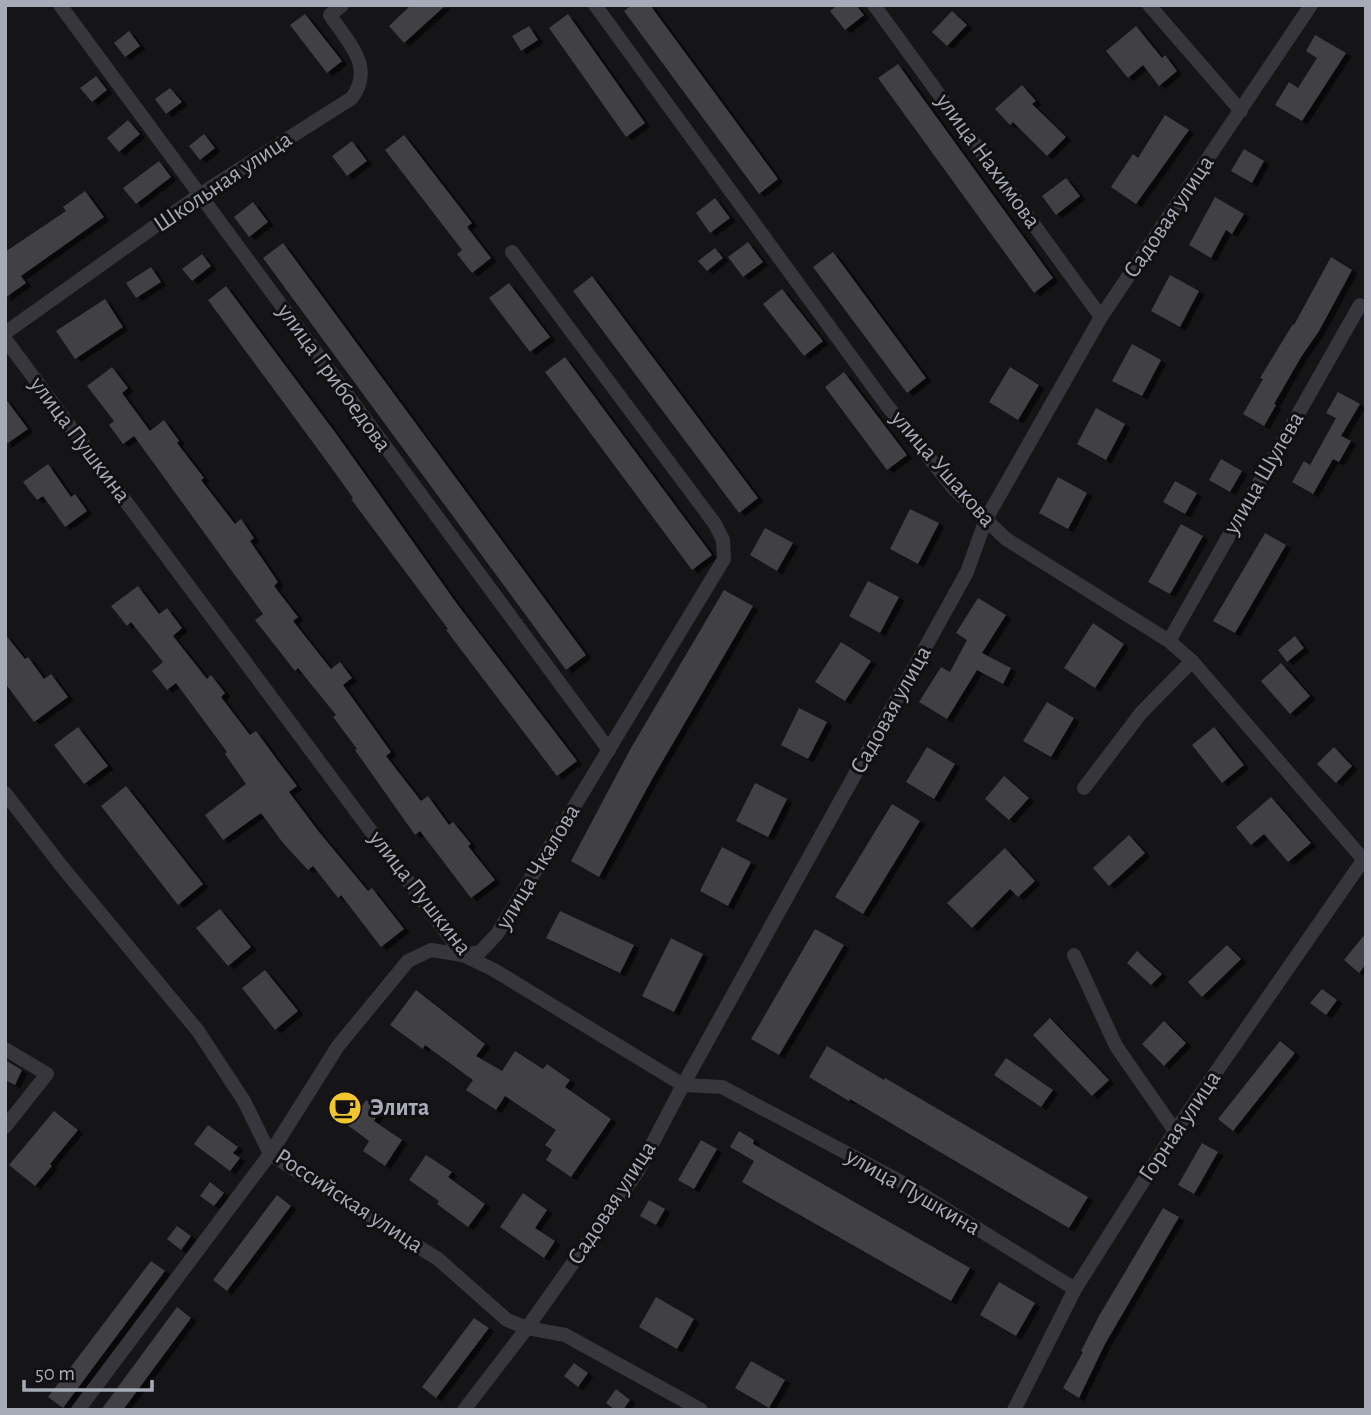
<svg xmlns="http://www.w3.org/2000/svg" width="1371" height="1415" viewBox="0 0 1371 1415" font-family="'Alegreya Sans',sans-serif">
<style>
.building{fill:#3f3f44;filter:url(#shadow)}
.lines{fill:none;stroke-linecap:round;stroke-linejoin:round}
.street{stroke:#36363c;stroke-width:14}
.labels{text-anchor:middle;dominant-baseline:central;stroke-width:6;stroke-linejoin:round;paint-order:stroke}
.street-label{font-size:24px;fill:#a7aab7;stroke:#101012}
.poi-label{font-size:24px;font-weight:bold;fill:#a7aab7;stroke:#101012;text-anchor:start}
</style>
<defs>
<filter id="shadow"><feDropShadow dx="5.5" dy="3.5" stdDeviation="0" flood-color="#0009"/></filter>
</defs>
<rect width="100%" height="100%" fill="#151517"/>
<g class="building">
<polygon points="411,5 446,5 404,43 389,26"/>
<polygon points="632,5 650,5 778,179 759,194 624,11"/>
<polygon points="837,5 856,5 864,15 845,30 830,11"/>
<polygon points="952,11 967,25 947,46 932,32"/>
<polygon points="305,14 342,61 327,73 290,25"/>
<polygon points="568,14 645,123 626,137 549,28"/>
<polygon points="529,26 538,40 521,51 512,36"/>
<polygon points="1136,26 1162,58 1165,55 1177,71 1159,86 1143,65 1128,78 1106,51"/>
<polygon points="129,31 140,46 125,57 114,43"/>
<polygon points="1315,35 1346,53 1302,121 1275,105 1289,82 1298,88 1317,58 1306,51"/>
<polygon points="898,64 1053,278 1034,293 878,78"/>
<polygon points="96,76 107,90 92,102 80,88"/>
<polygon points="1022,85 1036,101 1032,104 1066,137 1047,156 1013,122 1010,125 995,109"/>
<polygon points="170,88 182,102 166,114 155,99"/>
<polygon points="1165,115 1189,130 1136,204 1111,187 1133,154 1138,158"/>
<polygon points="128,120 140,134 119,152 107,138"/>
<polygon points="204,134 215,148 200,160 189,146"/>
<polygon points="404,135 472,223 467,227 491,258 472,273 457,254 462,250 385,150"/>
<polygon points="352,141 367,161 347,176 332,156"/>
<polygon points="1244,149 1264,161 1252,183 1231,171"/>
<polygon points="159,161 171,177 136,204 123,188"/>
<polygon points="1066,178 1080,196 1056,215 1042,196"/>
<polygon points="85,191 104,217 21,276 26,283 5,298 5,252 66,211 63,207"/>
<polygon points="1215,197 1244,214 1232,234 1226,230 1211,258 1189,245"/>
<polygon points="715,198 730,218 710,233 696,213"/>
<polygon points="253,202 268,222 249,237 234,217"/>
<polygon points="748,242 763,262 743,277 728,257"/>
<polygon points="283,243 586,655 566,670 263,258"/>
<polygon points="715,248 723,258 707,271 698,261"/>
<polygon points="833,252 926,378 907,393 813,267"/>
<polygon points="202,254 211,266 192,281 182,269"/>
<polygon points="1331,257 1352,270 1319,331 1301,357 1274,404 1276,405 1264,426 1243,414 1263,379 1260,378 1293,324 1294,325"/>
<polygon points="151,267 161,282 136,298 126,283"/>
<polygon points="1170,275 1199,291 1180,327 1151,311"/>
<polygon points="592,276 758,498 739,513 573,291"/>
<polygon points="509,283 550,337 530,352 489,298"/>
<polygon points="226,286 337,435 457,604 577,761 557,776 446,630 448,629 351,499 353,498 328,463 208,300"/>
<polygon points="782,289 823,341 804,356 763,304"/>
<polygon points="105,299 123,327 75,359 56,331"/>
<polygon points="1132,344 1161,360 1142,396 1112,381"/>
<polygon points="565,357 712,555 692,570 545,372"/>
<polygon points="112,367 128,388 122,393 150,431 164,420 179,441 177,443 204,478 201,480 235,524 241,519 254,538 250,541 278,582 274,586 298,617 293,621 331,669 340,662 352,678 343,685 391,752 386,756 421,801 428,796 449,825 453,822 471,844 468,846 495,880 471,898 420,831 415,835 355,750 357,749 333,717 336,715 298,668 295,671 255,620 263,614 134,436 123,444 109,425 114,421 87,386"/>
<polygon points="1010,367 1039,385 1018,420 989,402"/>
<polygon points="844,372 907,455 887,470 825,387"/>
<polygon points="1338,392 1360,404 1341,436 1351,441 1339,462 1333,459 1313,494 1292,482 1304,461 1310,465 1336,418 1326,413"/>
<polygon points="5,398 28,429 5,445"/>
<polygon points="1096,408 1125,424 1106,460 1077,444"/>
<polygon points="1221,459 1242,471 1230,492 1209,480"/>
<polygon points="48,464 71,497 75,494 87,511 65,527 43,496 37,500 23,482"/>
<polygon points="1058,477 1087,493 1068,529 1039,513"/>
<polygon points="1175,481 1197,493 1185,514 1163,502"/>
<polygon points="910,509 939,523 918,564 890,549"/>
<polygon points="1181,524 1203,536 1170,594 1148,582"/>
<polygon points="765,528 793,543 777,571 750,555"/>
<polygon points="1265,533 1286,545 1235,633 1213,621"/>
<polygon points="868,581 899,597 880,633 849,616"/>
<polygon points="138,586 159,614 167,608 182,628 173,636 207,679 211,675 225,693 221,697 250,735 256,731 278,761 297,786 289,792 319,832 368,891 372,888 404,929 381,947 341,895 338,898 313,866 308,870 283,843 261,813 223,840 205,815 246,784 225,754 227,752 176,683 167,690 152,671 163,662 131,622 127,626 111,606"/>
<polygon points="724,590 753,606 651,781 599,877 571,861 631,748"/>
<polygon points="978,598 1006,615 982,653 1011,668 1003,684 977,670 947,719 919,702 941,667 950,672 967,640 956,633"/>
<polygon points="1093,623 1124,644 1095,688 1064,668"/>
<polygon points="5,634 25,659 28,657 44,679 51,674 68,697 34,722 5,683"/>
<polygon points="1295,636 1304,648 1287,662 1278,650"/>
<polygon points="841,642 871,661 845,701 815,682"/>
<polygon points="1281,663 1310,696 1290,714 1261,681"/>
<polygon points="1047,702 1074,718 1051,757 1023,741"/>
<polygon points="799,708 827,722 808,759 781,745"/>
<polygon points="78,727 108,766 84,784 54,745"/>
<polygon points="1214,727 1244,765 1222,783 1192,745"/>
<polygon points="927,747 955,764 934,799 906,782"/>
<polygon points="1334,747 1352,766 1336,783 1317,764"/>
<polygon points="1004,776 1029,798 1009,820 985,799"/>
<polygon points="755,783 787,799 768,837 736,821"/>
<polygon points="126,786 203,884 178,905 101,806"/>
<polygon points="1271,797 1311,843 1288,862 1264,834 1251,845 1236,827"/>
<polygon points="892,804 920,821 863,914 835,897"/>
<polygon points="1129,835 1145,853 1109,886 1093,868"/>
<polygon points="722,847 751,862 728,906 700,891"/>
<polygon points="1005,848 1035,881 1018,897 1010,889 972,928 947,903"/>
<polygon points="220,909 251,947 228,966 196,928"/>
<polygon points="560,911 634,945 620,973 546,938"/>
<polygon points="815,929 844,945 779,1055 751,1039"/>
<polygon points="1366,933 1366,964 1359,973 1344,960"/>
<polygon points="671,938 703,954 674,1012 642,996"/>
<polygon points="1227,945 1241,959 1202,997 1188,982"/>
<polygon points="1137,951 1162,974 1151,985 1127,963"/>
<polygon points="265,970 298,1011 275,1030 242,988"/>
<polygon points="1322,989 1337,1000 1326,1015 1310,1003"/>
<polygon points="416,990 485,1044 476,1056 502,1071 515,1051 543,1069 547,1064 570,1080 565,1087 611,1119 571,1177 546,1160 552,1150 545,1145 556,1130 505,1096 496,1110 466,1090 473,1080 425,1045 423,1049 390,1025"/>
<polygon points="1050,1018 1109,1080 1092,1096 1033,1035"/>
<polygon points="1164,1021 1186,1043 1164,1066 1142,1044"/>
<polygon points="1280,1041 1295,1053 1233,1131 1218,1119"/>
<polygon points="827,1046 884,1080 885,1078 1088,1197 1069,1228 850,1099 849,1101 809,1077"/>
<polygon points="1006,1058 1053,1090 1041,1107 994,1075"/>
<polygon points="5,1060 22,1070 15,1085 5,1080"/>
<polygon points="351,1099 362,1106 366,1100 381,1110 374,1121 402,1140 385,1166 363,1151 369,1141 338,1118"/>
<polygon points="54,1111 78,1130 50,1164 52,1166 35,1186 9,1165"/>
<polygon points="208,1125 238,1147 233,1153 240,1158 230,1171 194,1144"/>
<polygon points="739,1131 754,1140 753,1144 970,1268 951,1301 742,1182 754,1161 730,1147"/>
<polygon points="701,1140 717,1149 694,1189 678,1180"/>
<polygon points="1202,1143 1218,1152 1194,1194 1178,1185"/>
<polygon points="426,1155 452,1172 448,1177 485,1204 468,1227 437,1204 439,1201 409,1180"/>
<polygon points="210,1182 224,1193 214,1206 200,1196"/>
<polygon points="523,1193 547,1210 535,1228 555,1241 544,1258 500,1227"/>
<polygon points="277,1195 291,1206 227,1291 213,1280"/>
<polygon points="649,1200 665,1209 656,1225 640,1216"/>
<polygon points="1163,1208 1179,1217 1105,1344 1079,1398 1063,1388 1083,1352 1081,1351 1099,1316"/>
<polygon points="177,1226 191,1236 181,1250 167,1239"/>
<polygon points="151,1261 165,1271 63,1408 48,1397"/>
<polygon points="999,1282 1035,1303 1016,1336 980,1315"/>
<polygon points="656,1297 694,1319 677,1349 639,1327"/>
<polygon points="177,1307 191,1318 123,1410 101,1410"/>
<polygon points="474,1318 489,1328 436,1398 422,1387"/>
<polygon points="751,1361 785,1380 769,1408 735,1388"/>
<polygon points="574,1363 588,1373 578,1387 564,1376"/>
<polygon points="616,1389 630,1400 623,1410 615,1410 606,1403"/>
</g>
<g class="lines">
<g class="street">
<polyline points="60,5 609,750"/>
<polyline points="595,5 885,403 955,490 1006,539 1169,641 1192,661 1363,859"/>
<polyline points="874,5 1101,317"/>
<polyline points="1149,5 1241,111"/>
<path d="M 5,333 L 199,195 L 352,98 C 375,66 348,43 330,15 L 342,5"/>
<polyline points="5,339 463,955 494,970 683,1085 722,1087 905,1184 1075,1289"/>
<polyline points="1169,641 1360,305"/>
<polyline points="1084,788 1141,713 1192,661"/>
<polyline points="5,793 63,868 198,1031 244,1101 270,1154 438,1259 507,1320 527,1328 565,1335 701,1410"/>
<polyline points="1074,955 1116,1046 1175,1131"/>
<polyline points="5,1049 47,1074 5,1127"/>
<polyline points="78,1410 270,1154 338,1046 408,961 431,950 463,955 480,952 497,934 724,559 723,540 715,524 512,252"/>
<polyline points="464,1410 527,1328 638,1171 683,1085 967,572 986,519 1101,317 1311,5"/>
<polyline points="1014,1410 1075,1289 1175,1131 1366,856"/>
</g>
</g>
<defs>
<symbol id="cafe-disc" viewBox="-11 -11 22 22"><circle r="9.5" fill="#f2c631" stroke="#101012"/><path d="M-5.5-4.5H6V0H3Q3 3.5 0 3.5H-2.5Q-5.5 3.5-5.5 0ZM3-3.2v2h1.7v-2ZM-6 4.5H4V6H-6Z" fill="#111"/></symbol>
</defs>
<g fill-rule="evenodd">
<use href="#cafe-disc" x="326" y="1089" width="38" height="38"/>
</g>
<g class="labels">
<g class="street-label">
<text transform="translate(988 161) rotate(54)">улица Нахимова</text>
<text transform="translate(223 182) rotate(-34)">Школьная улица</text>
<text transform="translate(1169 217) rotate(-56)">Садовая улица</text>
<text transform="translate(334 378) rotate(54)">улица Грибоедова</text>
<text transform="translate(80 440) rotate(53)">улица Пушкина</text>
<text transform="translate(943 469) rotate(49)">улица Ушакова</text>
<text transform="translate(1264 473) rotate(-60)">улица Шулева</text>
<text transform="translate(891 710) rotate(-61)">Садовая улица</text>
<text transform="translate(538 867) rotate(-59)">улица Чкалова</text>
<text transform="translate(420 893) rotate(52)">улица Пушкина</text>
<text transform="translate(1180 1126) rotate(-56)">Горная улица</text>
<text transform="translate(913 1192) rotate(30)">улица Пушкина</text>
<text transform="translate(349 1201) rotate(33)">Российская улица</text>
<text transform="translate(612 1203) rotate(-57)">Садовая улица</text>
</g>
<g class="poi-label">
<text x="370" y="1108">Элита</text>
</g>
</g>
<rect width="1371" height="1415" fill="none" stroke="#a7aab7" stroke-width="14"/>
<path d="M24 1380v10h128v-10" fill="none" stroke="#a7aab7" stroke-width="3.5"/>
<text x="35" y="1380" font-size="21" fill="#a7aab7" stroke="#101012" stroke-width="5" paint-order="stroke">50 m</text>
</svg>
